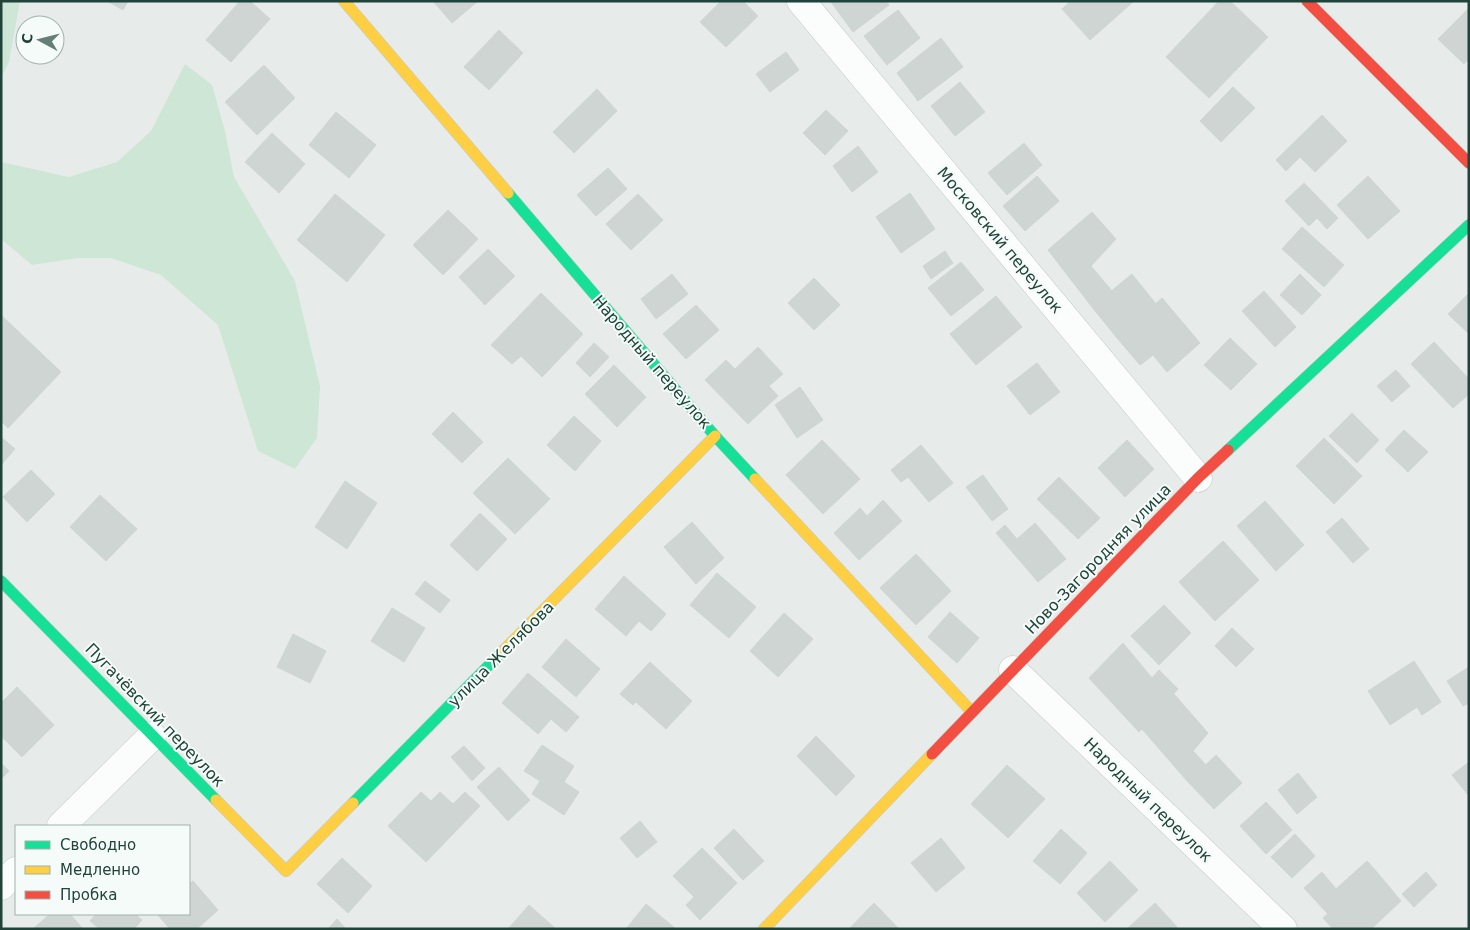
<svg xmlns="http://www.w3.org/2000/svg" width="1470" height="930" viewBox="0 0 1470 930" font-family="'DejaVu Sans',sans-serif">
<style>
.green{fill:#cee6d6}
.building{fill:#ced5d3;stroke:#cfd5d3}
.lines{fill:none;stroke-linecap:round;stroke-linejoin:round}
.street-casing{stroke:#c3c9c7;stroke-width:29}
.fast-casing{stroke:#c2cac7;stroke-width:12}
.slow-casing{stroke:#c2cac7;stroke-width:12}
.jam-casing{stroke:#c2cac7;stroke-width:12}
.street{stroke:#fbfcfc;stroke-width:28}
.fast{stroke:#16e098;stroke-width:11}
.slow{stroke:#ffcf43;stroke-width:11}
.jam{stroke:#f24e42;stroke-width:11}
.labels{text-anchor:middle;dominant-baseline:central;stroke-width:4;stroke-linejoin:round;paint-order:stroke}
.street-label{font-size:16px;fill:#20433a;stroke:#f5fbf8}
</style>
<rect width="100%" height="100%" fill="#e7ecea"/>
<g class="green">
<polygon points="1,1 20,1 9,62 1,78"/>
<polygon points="185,64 212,85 225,131 234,177 295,281 320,386 317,438 295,469 258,451 218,325 161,275 111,258 78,258 32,265 1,239 1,162 69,177 117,162 151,131"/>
</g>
<g class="building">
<polygon points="107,1 128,1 123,10"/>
<polygon points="240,1 250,1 270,19 231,62 206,40"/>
<polygon points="433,1 478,1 452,23"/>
<polygon points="721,1 743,1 758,16 726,47 700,22"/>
<polygon points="886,1 889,5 853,32 831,2"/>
<polygon points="1071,1 1134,1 1090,40 1062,9"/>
<polygon points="1219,1 1230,1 1268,37 1209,98 1166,57"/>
<polygon points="1469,8 1469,59 1464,64 1438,39"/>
<polygon points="898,10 920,38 887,65 864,36"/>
<polygon points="499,30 523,53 489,90 464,67"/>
<polygon points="941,38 963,67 918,101 897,73"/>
<polygon points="786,52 799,70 770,92 756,74"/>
<polygon points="264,65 295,98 257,135 225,102"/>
<polygon points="960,82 985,112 955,136 931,106"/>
<polygon points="1233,87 1255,108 1221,142 1200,121"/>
<polygon points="597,89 617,111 574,153 553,132"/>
<polygon points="826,110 848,131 825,155 803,133"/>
<polygon points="336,112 376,145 349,178 309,145"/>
<polygon points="1322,115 1347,141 1315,172 1300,157 1286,171 1276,160"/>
<polygon points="272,133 305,164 279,193 245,162"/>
<polygon points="1024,143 1042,165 1007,195 988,173"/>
<polygon points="858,146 878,172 852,192 833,166"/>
<polygon points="608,168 627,189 596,216 577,195"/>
<polygon points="1037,176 1059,201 1025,231 1003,206"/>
<polygon points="1368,176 1400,211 1368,239 1337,205"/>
<polygon points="1304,183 1338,218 1327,229 1317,218 1309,226 1285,201"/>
<polygon points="910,193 935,229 901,253 876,217"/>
<polygon points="335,194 385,235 347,282 297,240"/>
<polygon points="638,194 663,220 631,250 606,224"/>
<polygon points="448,210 478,239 443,275 413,245"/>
<polygon points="1092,212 1116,239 1091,266 1112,291 1092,307 1048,250"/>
<polygon points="1302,227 1344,265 1324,287 1282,249"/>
<polygon points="488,249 515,276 485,305 459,277"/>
<polygon points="945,251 953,263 931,279 923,266"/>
<polygon points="961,262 984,290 951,316 928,288"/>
<polygon points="672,274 688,294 656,319 641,299"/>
<polygon points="1132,274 1156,304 1117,338 1092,307"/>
<polygon points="1300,274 1321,295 1302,315 1280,295"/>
<polygon points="814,278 840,305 814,330 788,303"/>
<polygon points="1264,291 1296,327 1275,347 1242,311"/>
<polygon points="541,293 583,334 542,377 521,356 512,364 491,345"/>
<polygon points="1469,293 1469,334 1448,314"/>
<polygon points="996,296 1022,327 976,365 950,334"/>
<polygon points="1162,298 1200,343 1167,372 1153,355 1140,365 1117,338"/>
<polygon points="696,305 719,330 686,359 663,334"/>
<polygon points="1,315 61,372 8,428 1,421"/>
<polygon points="1230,338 1257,364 1231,390 1204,365"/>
<polygon points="1434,342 1469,379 1469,394 1453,408 1411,364"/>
<polygon points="594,343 609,357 590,377 576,363"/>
<polygon points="758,347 783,374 769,386 778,396 748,424 705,380 726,360 735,369"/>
<polygon points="1037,363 1060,392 1030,415 1007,386"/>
<polygon points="614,365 646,397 617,427 585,394"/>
<polygon points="1396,370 1410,386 1392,402 1377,386"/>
<polygon points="800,387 823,420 797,438 775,405"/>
<polygon points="453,412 483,442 462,463 432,434"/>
<polygon points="1352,413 1379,440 1357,463 1329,436"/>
<polygon points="574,416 601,441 575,471 547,445"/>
<polygon points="1404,430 1428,452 1408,472 1385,450"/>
<polygon points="1,437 15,449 1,465"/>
<polygon points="1324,438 1362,476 1334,504 1296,466"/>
<polygon points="822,440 860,479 823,514 786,475"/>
<polygon points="1127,440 1154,469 1125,497 1098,468"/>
<polygon points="921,445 953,483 929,502 908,477 901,482 891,470"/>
<polygon points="508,458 550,499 515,534 473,493"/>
<polygon points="31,470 55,494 27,522 3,497"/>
<polygon points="983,475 1008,509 992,521 966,487"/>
<polygon points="1059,477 1100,518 1078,539 1037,499"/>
<polygon points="345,481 377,503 347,549 315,527"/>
<polygon points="100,495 137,529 106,561 70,527"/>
<polygon points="883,500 902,521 859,560 834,533 860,508 867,516"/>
<polygon points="1265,501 1304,545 1276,571 1237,526"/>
<polygon points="480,513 507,539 477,571 450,545"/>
<polygon points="1342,518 1369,549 1353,563 1326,532"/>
<polygon points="692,522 724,558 696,584 664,547"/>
<polygon points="1035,523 1066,559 1038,582 996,533 1005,525 1017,539"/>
<polygon points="1223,541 1259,580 1215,621 1179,582"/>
<polygon points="916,554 951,591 916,625 880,588"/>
<polygon points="717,573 756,607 729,638 690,605"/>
<polygon points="624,576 666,614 651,631 639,621 626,636 595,609"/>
<polygon points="425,581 450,600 440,613 415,594"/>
<polygon points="1164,605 1191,633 1159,665 1131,636"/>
<polygon points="392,608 425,628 404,662 371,641"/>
<polygon points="950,612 979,638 957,663 928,637"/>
<polygon points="784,613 813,639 778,677 750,651"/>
<polygon points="1232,628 1254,649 1236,667 1215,646"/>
<polygon points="293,634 326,651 310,683 277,667"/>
<polygon points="566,639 600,669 576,697 542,667"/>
<polygon points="1123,643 1152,678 1159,670 1178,689 1139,732 1089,678"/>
<polygon points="1414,661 1441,702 1422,715 1417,707 1390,725 1368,691"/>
<polygon points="650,662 692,701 666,729 636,702 633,705 620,694"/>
<polygon points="1469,667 1469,703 1463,706 1447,681"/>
<polygon points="528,673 579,717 566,732 551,719 538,734 502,703"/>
<polygon points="17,687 54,725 22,757 1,736 1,703"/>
<polygon points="1174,694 1208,733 1193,751 1206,765 1188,782 1142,729"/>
<polygon points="816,736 855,776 836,796 797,756"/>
<polygon points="542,745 574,766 564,782 579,792 564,815 532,794 540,781 524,771"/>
<polygon points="464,746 485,768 472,781 451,757"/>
<polygon points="1216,755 1242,783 1214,809 1188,782"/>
<polygon points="1469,762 1469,796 1452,775"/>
<polygon points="1,763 9,771 1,779"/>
<polygon points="1007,765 1045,799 1008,838 971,804"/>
<polygon points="499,767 530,800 508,821 477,787"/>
<polygon points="1298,773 1317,797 1297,814 1278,790"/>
<polygon points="421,792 431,801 440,792 453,804 465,792 480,806 426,862 388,826"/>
<polygon points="1266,802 1292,830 1266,854 1240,826"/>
<polygon points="640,821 657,842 637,858 620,838"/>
<polygon points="734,829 764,861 743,880 714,848"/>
<polygon points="1061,829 1087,853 1060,884 1033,861"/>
<polygon points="1295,834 1315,856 1292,878 1271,857"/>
<polygon points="941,838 965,868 936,892 911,863"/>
<polygon points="702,848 737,883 700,920 686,905 694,897 673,876"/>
<polygon points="342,858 372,886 348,913 317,884"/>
<polygon points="1110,861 1138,890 1105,922 1077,893"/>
<polygon points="1367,861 1376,871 1328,914 1304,888 1322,872 1336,889"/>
<polygon points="1376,871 1401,901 1371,929 1333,929 1323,918"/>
<polygon points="1426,872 1437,885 1414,907 1402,894"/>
<polygon points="193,881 218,910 197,929 170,929 157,914 189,914 189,884"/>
<polygon points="874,903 899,929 849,929"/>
<polygon points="1155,903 1177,927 1175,929 1127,929"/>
<polygon points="646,904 676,929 626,929"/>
<polygon points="529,905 556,929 508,929"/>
<polygon points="50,914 70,914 83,929 33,929"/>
<polygon points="96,914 135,914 142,920 134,929 100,929 90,921"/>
<polygon points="337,919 346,929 328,929"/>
</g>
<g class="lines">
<defs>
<g id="street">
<polyline points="801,1 1198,478"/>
<polyline points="1013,670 1283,929"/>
<polyline points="61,826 152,736"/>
<polyline points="1,886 16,871"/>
</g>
<g id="fast">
<polyline points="508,193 715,436 755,479"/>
<polyline points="1228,450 1469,225"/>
<polyline points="1,581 216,800"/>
<polyline points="353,803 503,651"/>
</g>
<g id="slow">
<polyline points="344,1 508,193"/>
<polyline points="755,479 972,712"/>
<polyline points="503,651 715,436"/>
<polyline points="216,800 286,871 353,803"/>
<polyline points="764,929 932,754"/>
</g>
<g id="jam">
<polyline points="1307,1 1469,163"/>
<polyline points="932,754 1198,478 1228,450"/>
</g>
</defs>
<use href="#street" class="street-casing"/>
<use href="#fast" class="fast-casing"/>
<use href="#slow" class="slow-casing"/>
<use href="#jam" class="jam-casing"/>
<use href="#street" class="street"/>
<use href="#fast" class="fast"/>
<use href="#slow" class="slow"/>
<use href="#jam" class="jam"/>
</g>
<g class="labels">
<g class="street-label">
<text transform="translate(1000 240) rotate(50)">Московский переулок</text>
<text transform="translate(652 362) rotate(49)">Народный переулок</text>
<text transform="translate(1098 559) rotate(-46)">Ново-Загородняя улица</text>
<text transform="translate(501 654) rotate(-45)">улица Желябова</text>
<text transform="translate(155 715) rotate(46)">Пугачёвский переулок</text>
<text transform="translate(1148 800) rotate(44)">Народный переулок</text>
</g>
</g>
<rect width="1470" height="930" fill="none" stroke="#20433a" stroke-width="5"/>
<rect x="15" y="825" width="175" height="90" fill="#f5fbf8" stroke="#a0b1ac"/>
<rect x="25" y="841" width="25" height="8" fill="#16e098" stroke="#a0b1ac"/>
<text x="60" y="850" font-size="15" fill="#20433a">Свободно</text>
<rect x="25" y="866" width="25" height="8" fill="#ffcf43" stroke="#a0b1ac"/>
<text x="60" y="875" font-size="15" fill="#20433a">Медленно</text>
<rect x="25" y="891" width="25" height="8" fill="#f24e42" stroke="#a0b1ac"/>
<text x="60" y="900" font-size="15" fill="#20433a">Пробка</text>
<g transform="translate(40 40) rotate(277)"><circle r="24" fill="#f5fbf8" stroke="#a0b1ac"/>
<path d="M0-4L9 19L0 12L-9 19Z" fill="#667e78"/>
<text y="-8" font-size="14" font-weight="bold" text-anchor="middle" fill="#20433a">С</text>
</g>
</svg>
